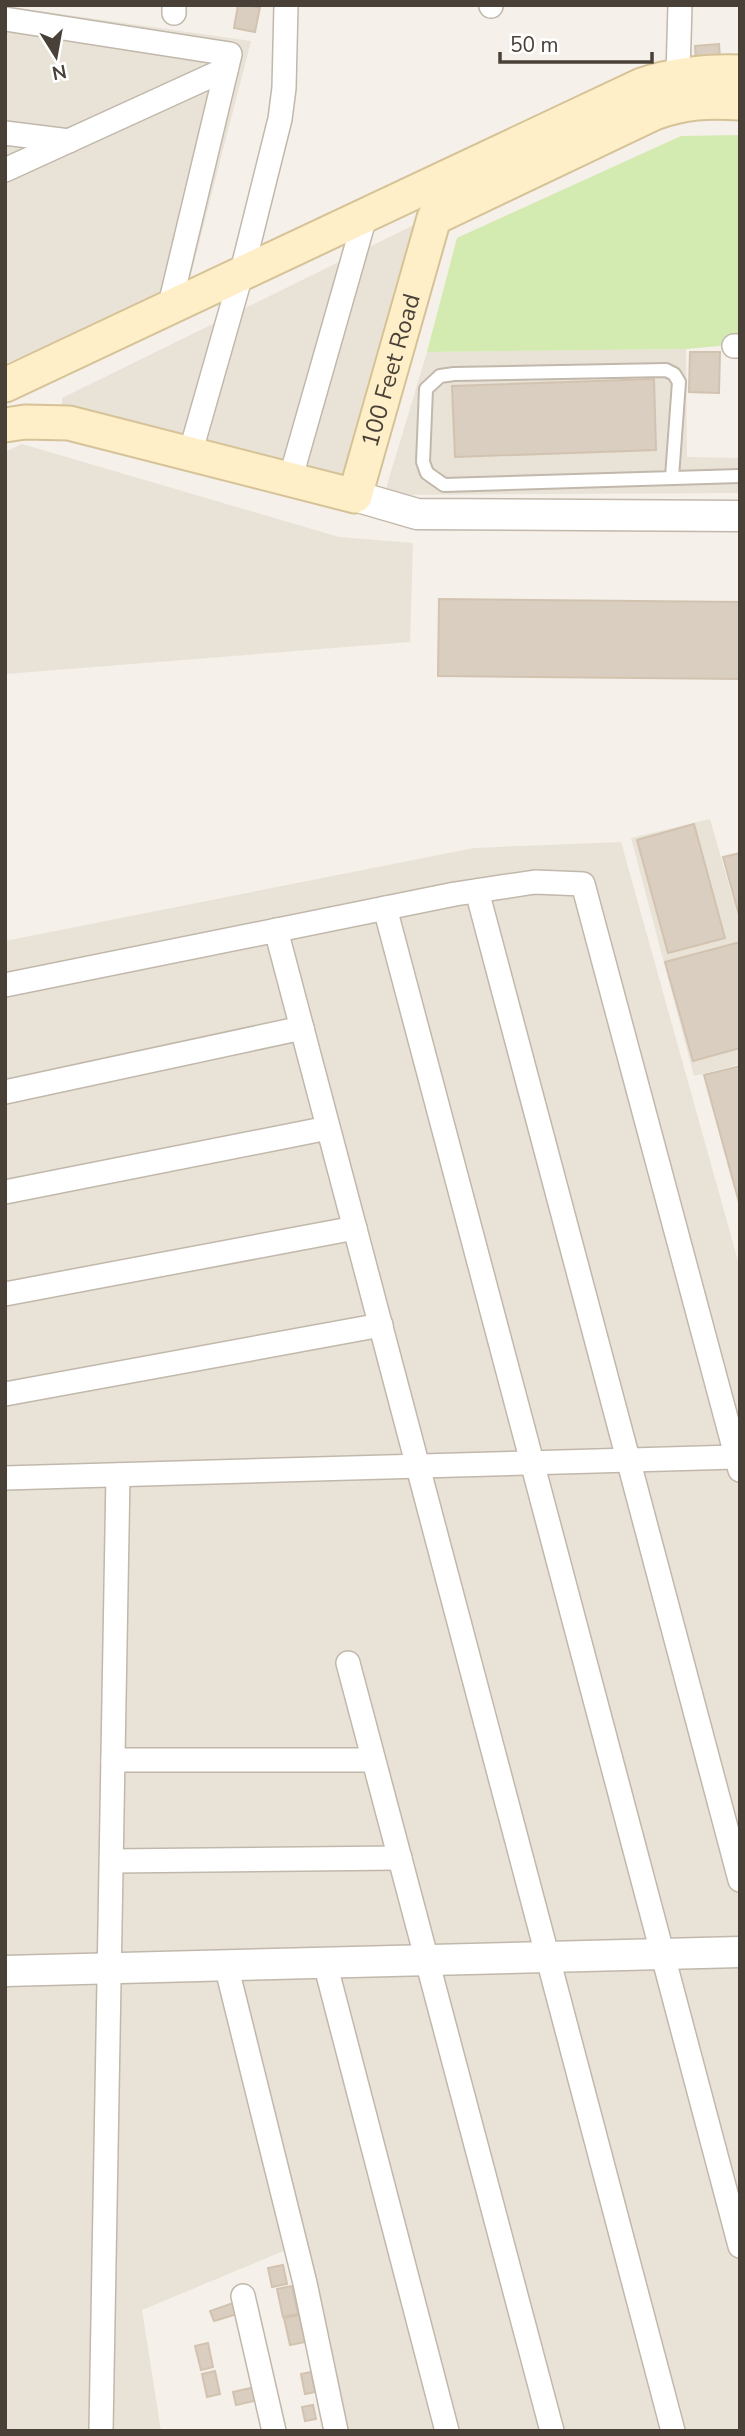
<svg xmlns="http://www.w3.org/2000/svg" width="745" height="2436" viewBox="0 0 745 2436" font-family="'Nunito Sans',sans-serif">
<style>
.residential{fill:#e9e2d6}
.green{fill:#d3eab0}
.building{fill:#dacec0;stroke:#d2c3b0;stroke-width:2}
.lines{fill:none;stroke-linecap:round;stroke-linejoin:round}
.service-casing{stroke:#c1b8ab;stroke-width:16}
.minor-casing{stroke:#c1b8ab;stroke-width:26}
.tertiary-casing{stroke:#c1b8ab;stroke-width:33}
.secondary-casing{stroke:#d6c297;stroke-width:37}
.service{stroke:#fff;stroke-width:12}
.minor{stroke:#fff;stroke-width:23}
.tertiary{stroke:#fff;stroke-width:30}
.secondary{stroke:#ffefc8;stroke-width:33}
.labels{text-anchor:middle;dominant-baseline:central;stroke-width:6;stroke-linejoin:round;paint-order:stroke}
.street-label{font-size:24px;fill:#494137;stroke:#fff}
</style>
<rect width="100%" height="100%" fill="#f5f0e9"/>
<g class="residential">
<polygon points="5,6 251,41 189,282 5,364"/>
<polygon points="414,225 343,483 62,408 62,398"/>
<polygon points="686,349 687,457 740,458 740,493 384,495 427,352"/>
<polygon points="22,444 339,537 413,543 410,642 5,674 5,452"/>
<polygon points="710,819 740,924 740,1064 694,1076 631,838"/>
<polygon points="621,842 740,1268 740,2431 325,2431 286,2250 142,2310 161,2431 5,2431 5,941 474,848"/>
</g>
<polygon class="green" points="740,135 740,344 686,349 427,352 457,238 681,136"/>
<g class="building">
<polygon points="238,5 260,7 255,32 234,28"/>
<polygon points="719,44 720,58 696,61 695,46"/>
<polygon points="690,352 720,352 719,393 689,392"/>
<polygon points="654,379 656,450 455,457 452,386"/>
<polygon points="439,599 740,602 740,679 438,676"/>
<polygon points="694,824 725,938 668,953 637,840"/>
<polygon points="740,853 740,919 723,857"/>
<polygon points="740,942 740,1048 693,1061 665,962"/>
<polygon points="740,1066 740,1206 704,1075"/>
<polygon points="283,2265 287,2284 272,2287 268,2268"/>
<polygon points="292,2286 298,2314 283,2317 277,2289"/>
<polygon points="233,2303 237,2314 214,2321 210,2311"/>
<polygon points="299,2315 305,2342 290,2345 284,2318"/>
<polygon points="208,2343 213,2367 201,2370 195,2346"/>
<polygon points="215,2371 220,2394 207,2397 202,2374"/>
<polygon points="311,2372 315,2392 305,2394 301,2374"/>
<polygon points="255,2387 258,2400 236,2405 233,2392"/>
<polygon points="313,2405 316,2419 305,2421 302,2407"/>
</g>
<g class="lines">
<defs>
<polyline id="service" points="672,477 679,382 674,374 666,370 454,374 440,376 426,389 423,462 427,473 444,485 740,476"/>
<g id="minor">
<polyline points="491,6 491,5"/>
<polyline points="174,13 174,5"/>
<polyline points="5,19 230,54 169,309"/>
<polyline points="678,74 680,5"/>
<polyline points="5,133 69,141"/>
<polyline points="5,170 226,69"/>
<polyline points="734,346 740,346"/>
<polyline points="190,454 241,275 280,119 284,88 286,5"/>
<polyline points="290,480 365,217"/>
<polyline points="477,891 740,1880"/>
<polyline points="385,908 740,2246"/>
<polyline points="276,930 673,2431"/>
<polyline points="5,985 455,894 535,882 583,884 740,1470"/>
<polyline points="5,1092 302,1028"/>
<polyline points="5,1192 328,1128"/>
<polyline points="5,1294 355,1228"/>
<polyline points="5,1394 381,1325"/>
<polyline points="5,1478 736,1457"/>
<polyline points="348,1663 552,2431"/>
<polyline points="113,1760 373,1760"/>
<polyline points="112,1861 400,1858"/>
<polyline points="325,1963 447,2431"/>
<polyline points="226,1965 305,2283 336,2431"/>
<polyline points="243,2296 274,2431"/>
<polyline points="101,2431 118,1475"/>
</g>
<g id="tertiary">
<polyline points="355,496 417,514 740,516"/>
<polyline points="5,1971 740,1952"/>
</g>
<g id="secondary">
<path d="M 5,385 L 642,85 C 675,74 705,71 740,72"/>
<path id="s1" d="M 5,425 L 25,422 L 69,423 L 355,496 L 434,218 L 654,113 C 685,102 707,101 740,103"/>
</g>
</defs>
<use href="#service" class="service-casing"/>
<use href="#minor" class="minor-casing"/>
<use href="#tertiary" class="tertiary-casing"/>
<use href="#secondary" class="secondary-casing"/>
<use href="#service" class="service"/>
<use href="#minor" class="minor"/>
<use href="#tertiary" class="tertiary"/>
<use href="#secondary" class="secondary"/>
</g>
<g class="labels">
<g class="street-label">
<text stroke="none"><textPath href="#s1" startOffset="490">100 Feet Road</textPath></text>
</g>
</g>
<rect width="745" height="2436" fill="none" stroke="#494137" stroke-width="14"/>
<g transform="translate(56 56) rotate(169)" stroke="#ffffff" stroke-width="5" paint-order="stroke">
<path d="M0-5L12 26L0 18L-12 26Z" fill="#494137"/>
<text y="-10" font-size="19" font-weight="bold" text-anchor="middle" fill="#494137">N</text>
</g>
<path d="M500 52v10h152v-10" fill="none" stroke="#494137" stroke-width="3.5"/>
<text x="510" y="52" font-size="21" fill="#494137" stroke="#ffffff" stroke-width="5" paint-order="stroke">50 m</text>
</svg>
